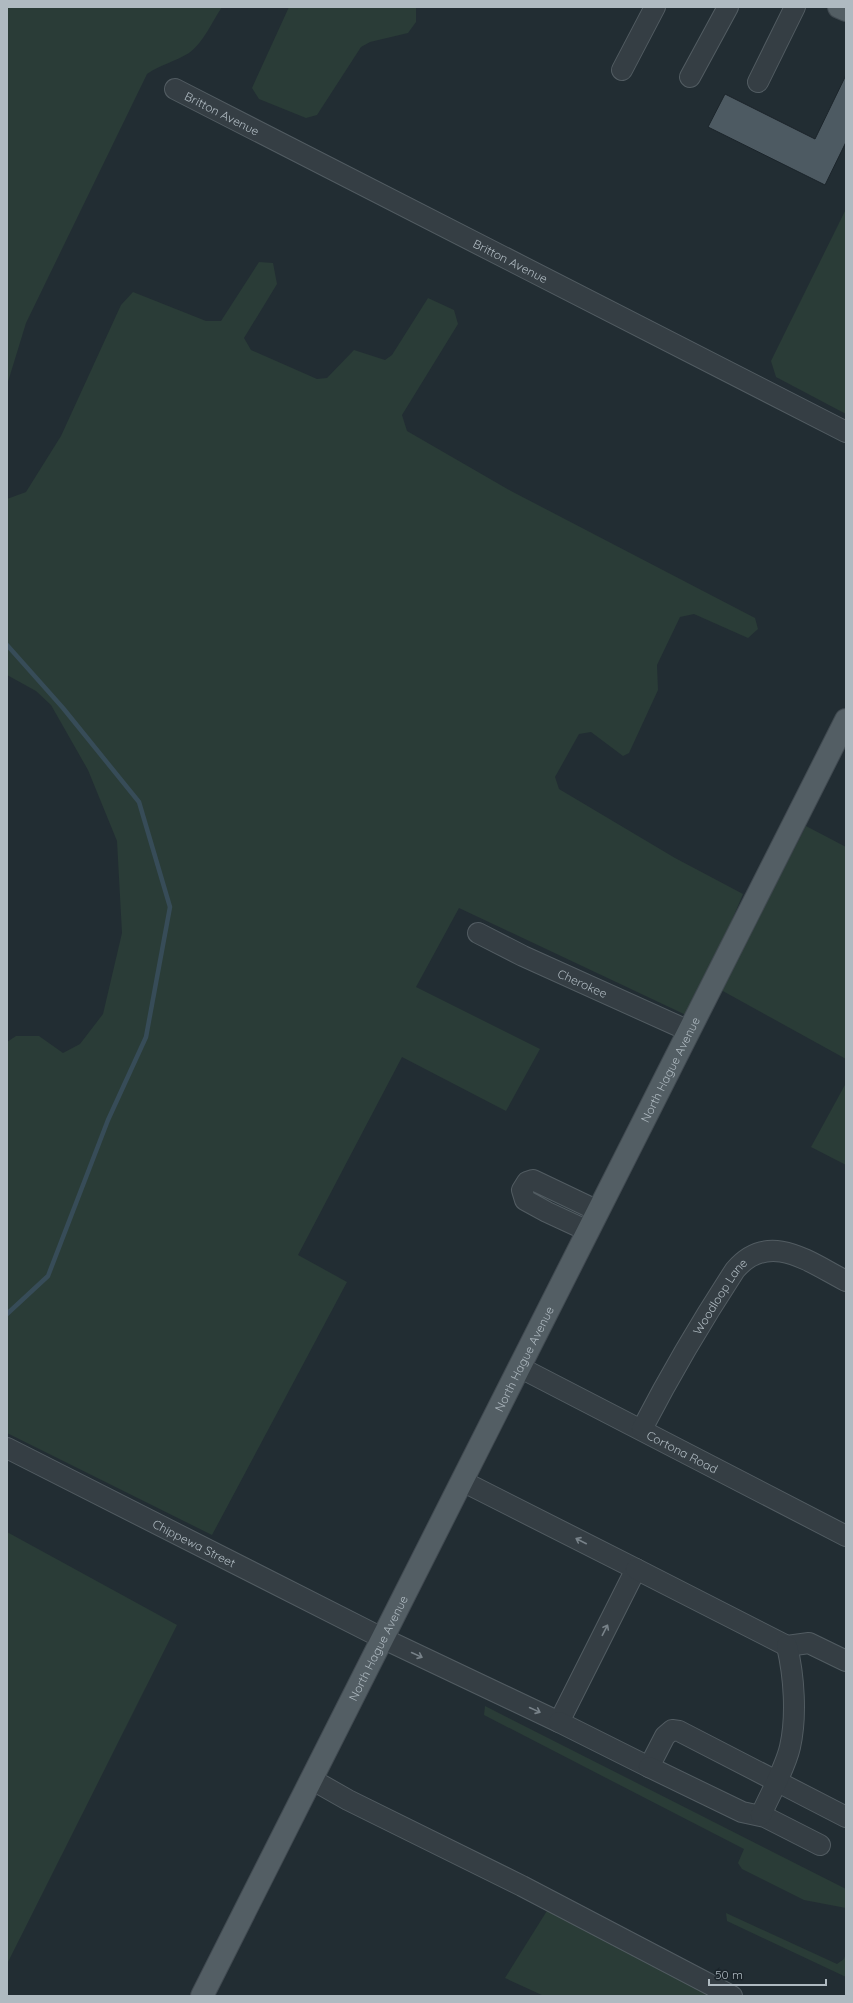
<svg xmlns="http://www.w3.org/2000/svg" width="853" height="2003" viewBox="0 0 853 2003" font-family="Quicksand,sans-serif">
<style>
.green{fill:#2a3c37}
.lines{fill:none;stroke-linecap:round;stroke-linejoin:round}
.stream{stroke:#374c58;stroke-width:4.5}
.building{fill:#4d5a62;stroke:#1c252b}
.minor-casing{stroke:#525c62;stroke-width:22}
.major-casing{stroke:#414a51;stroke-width:24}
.minor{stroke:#353e44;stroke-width:20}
.major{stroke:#535e64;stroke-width:22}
.oneway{stroke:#788289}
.labels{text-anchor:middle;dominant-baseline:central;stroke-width:3;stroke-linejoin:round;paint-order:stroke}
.street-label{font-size:12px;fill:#afbac1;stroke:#1a2329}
</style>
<rect width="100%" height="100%" fill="#222d33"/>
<g class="green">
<path d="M 7,7 L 222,7 C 212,22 203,43 189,53 C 176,61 160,65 147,74 L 26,323 L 7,385 Z"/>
<polygon points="289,7 416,7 416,22 408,33 370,42 361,47 317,115 306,118 259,99 252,88"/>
<polygon points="846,209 846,414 776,377 771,361"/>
<polygon points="259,262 273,263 277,284 244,338 251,350 317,379 327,378 354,350 385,360 392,355 428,298 454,310 458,324 402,415 407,431 511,491 755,618 758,629 748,638 694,614 680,617 657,665 658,690 629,753 623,756 591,732 579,734 555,777 559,789 675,858 743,894 706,982 686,1015 459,908 416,987 540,1049 506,1111 402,1057 298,1255 347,1282 212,1535 7,1433 7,1042 16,1036 39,1036 63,1053 80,1044 103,1014 122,933 117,841 88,770 51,705 36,691 7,675 7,499 26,492 61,436 121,305 133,292 206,321 221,321"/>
<polygon points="806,826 846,847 846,1059 721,990"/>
<polygon points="846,1083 846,1165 811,1147"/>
<polygon points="7,1532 177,1625 7,1964"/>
<polygon points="485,1706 846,1889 846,1908 804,1900 742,1869 738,1863 744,1849 484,1715"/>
<polygon points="550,1906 724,1996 544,1996 505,1978"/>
<polygon points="726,1913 837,1964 844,1959 846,1953 846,1977 727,1921"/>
</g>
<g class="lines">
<polyline class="stream" points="7,645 63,708 139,802 170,907 146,1037 108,1120 48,1276 7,1314"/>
</g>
<polygon class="building" points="846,75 846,142 825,185 708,127 725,94 815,139"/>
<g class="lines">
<defs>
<g id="minor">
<polyline points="622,70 655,7"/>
<polyline points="690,77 728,7"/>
<polyline points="758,82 795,7"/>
<path id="s1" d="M 175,89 L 846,432"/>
<path id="s2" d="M 478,933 L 523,956 L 689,1031"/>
<polyline points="588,1231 547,1212 525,1200 522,1190 527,1182 533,1180 598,1211"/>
<path id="s3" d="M 519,1367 L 846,1536"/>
<path id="s4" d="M 642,1429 C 670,1375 701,1322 735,1270 C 769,1230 809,1262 846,1281"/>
<path id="s5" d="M 7,1448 L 382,1638 L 559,1722 L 636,1569 L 462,1481"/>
<polyline points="636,1569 787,1646 809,1643 846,1661"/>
<polyline points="559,1722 649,1767 665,1736 672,1730 679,1731 846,1817"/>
<polyline points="649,1767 742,1812 765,1817 820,1845"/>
<polyline points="311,1779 348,1800 522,1886 732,1996"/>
<path d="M 761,1815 C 770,1794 785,1769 790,1747 C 797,1716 794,1676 787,1646"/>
</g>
<g id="major">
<polyline points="839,7 846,10"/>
<path id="s6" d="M 202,1996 L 846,720"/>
</g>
</defs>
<use href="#minor" class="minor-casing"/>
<use href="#major" class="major-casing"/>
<use href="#minor" class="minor"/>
<use href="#major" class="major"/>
</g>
<defs><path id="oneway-shaft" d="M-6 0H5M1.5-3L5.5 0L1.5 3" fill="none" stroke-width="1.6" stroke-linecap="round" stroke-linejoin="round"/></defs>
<g class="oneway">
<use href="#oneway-shaft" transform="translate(581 1541) rotate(-153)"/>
<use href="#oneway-shaft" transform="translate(605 1630) rotate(-63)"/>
<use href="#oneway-shaft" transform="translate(417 1655) rotate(25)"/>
<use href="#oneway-shaft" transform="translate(535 1710) rotate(25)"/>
</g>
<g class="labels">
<g class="street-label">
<text stroke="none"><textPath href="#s1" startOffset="53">Britton Avenue</textPath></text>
<text stroke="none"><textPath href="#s1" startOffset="377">Britton Avenue</textPath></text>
<text stroke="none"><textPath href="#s2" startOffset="116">Cherokee</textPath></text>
<text stroke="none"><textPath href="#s6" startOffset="1038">North Hague Avenue</textPath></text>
<text stroke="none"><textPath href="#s4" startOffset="154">Woodloop Lane</textPath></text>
<text stroke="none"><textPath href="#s6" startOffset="714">North Hague Avenue</textPath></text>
<text stroke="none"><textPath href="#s3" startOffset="184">Cortona Road</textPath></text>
<text stroke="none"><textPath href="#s5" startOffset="210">Chippewa Street</textPath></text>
<text stroke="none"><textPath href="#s6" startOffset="390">North Hague Avenue</textPath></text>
</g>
</g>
<rect width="853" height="2003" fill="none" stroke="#afbac1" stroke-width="16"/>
<path d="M709 1979v6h117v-6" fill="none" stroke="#afbac1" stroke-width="2"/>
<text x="715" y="1979" font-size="12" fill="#afbac1" stroke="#1a2329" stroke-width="3" paint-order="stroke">50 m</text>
</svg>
